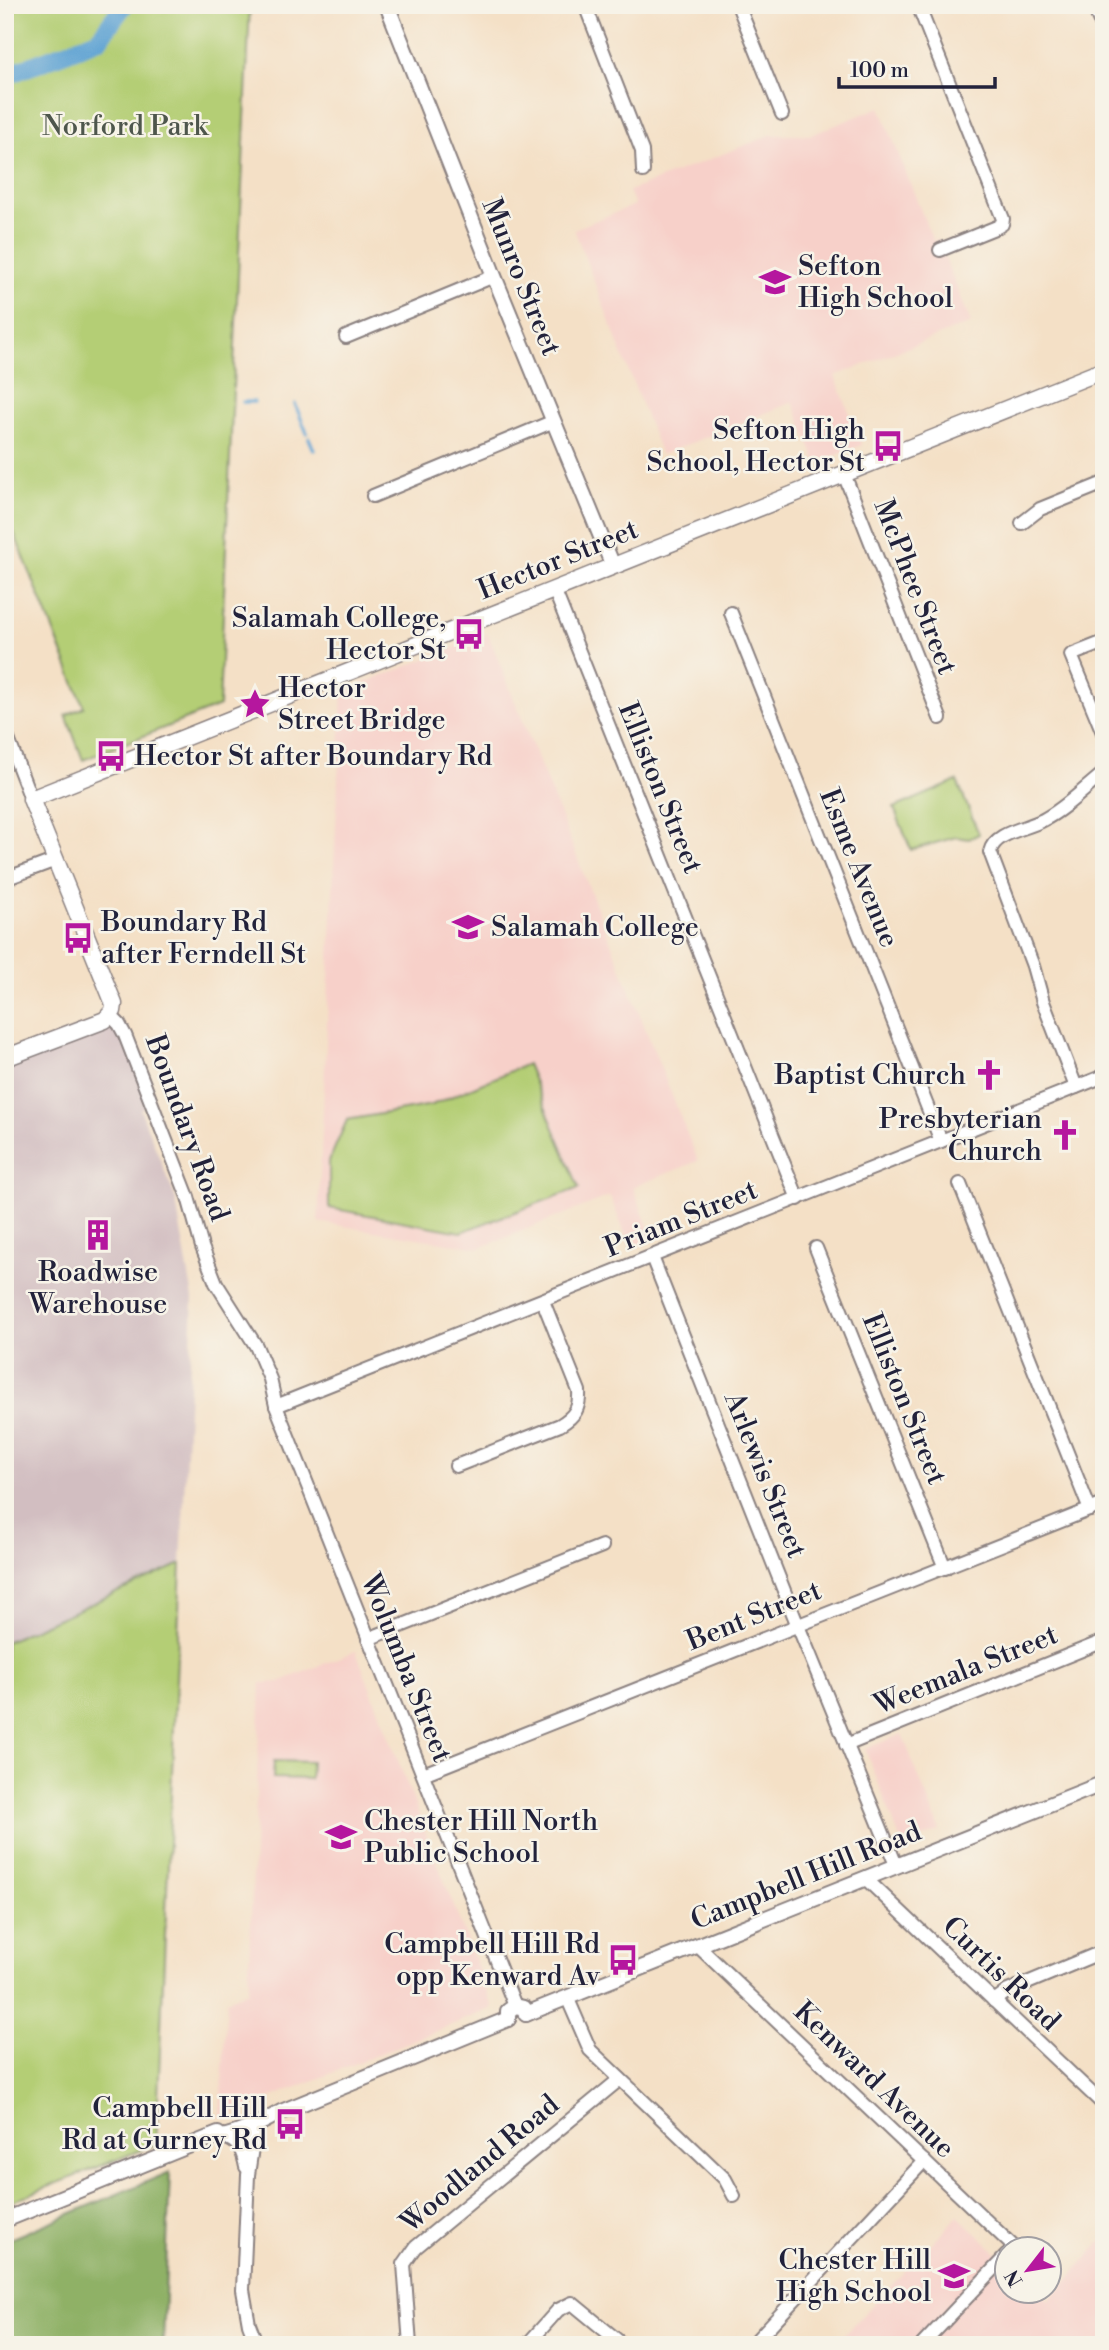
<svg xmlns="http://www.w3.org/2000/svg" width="1109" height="2350" viewBox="0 0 1109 2350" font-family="'Libre Bodoni',serif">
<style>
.built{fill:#f7d0c9}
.industrial{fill:#d2bec1}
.green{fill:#b4ce74;stroke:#6b7858;stroke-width:2}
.forest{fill:#8fb166;stroke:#586a50;stroke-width:2}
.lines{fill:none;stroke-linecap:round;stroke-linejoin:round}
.stream{stroke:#5ea3d3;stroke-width:3.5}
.river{stroke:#5ea3d3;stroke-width:19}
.minor-casing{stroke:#8b8180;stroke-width:16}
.tertiary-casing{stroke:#8b8180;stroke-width:18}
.secondary-casing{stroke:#8b8180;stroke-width:19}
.minor{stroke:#fff;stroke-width:12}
.tertiary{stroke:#fff;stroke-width:14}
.secondary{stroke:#fff;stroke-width:16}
.labels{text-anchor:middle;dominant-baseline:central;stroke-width:5;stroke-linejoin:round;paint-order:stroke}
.park-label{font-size:28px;fill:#4e564c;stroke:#f7f3e8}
.poi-label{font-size:28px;fill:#22223b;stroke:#f7f3e8;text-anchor:end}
.street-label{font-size:28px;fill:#22223b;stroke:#f7f3e8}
</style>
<rect width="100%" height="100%" fill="#f7f3e8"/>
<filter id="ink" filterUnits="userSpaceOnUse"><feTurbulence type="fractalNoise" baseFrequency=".0143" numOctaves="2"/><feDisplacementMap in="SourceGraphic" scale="14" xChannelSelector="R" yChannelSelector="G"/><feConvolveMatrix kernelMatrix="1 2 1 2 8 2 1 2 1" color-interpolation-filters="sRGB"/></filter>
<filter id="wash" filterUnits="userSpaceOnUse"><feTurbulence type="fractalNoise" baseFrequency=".00686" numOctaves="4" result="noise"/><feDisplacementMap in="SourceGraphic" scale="28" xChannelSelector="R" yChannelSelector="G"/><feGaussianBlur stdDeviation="1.57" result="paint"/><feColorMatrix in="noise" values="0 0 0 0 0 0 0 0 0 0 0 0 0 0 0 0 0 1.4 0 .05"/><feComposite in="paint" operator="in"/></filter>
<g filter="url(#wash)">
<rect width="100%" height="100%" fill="#f4e0c6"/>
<g class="built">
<polygon points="880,107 933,241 937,239 971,323 835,376 862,445 817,463 793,402 661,455 574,229 635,205 629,191 771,135 811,135"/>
<polygon points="488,634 698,1161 633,1187 653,1240 631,1249 610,1196 479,1248 318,1222 342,692"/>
<polygon points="356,1651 493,2008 220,2118 227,2000 248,1991 261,1683 279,1682"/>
<polygon points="902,1734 940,1831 903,1846 865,1749"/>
<polygon points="958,2216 1007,2262 1007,2290 1038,2291 1049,2300 1104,2239 1104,2345 834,2345"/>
</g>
<polygon class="industrial" points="110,1015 153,1103 140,1109 175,1197 193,1298 181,1564 5,1642 5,1058"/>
<g class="green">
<polygon points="27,5 250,5 219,706 83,760 66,715 84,707 5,510 5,12"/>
<polygon points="957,781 979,834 969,839 956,837 911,850 894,808"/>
<polygon points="527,1064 579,1188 461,1232 329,1208 329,1161 347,1120 432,1105"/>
<polygon points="181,1564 156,2144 5,2204 5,1642"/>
<polygon points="274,1761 311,1762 310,1779 273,1778"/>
</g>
<polygon class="forest" points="170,2172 163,2345 5,2345 5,2241"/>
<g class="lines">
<g class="stream">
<polyline points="243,402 254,402"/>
<polyline points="295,404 307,433"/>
<polyline points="309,438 314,450"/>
</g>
<polyline class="river" points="5,76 98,40 124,5"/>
</g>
</g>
<g filter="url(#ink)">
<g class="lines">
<defs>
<g id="minor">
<polyline points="585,5 642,151 643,171"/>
<polyline points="738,5 782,114"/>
<polyline points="918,5 1003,219 1002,224 997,227 940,250"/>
<polyline points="1093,5 1104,31"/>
<polyline points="346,337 494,276"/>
<polyline points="844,474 940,718"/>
<polyline points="373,496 554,421"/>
<polyline points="1022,523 1040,509 1104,483"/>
<polyline points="554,589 798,1199"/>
<polyline points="731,613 941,1141"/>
<polyline points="1104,642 1071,655 1104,735"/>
<polyline points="5,731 31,799"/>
<polyline points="5,879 56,860"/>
<polyline points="110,1015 119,1024 125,1035 188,1197 202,1247 216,1283 256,1346 270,1379 276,1406 515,2006"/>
<path d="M 1076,1087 L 1043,1002 L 1033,966 L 990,852 C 994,832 1027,829 1043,820 C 1065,809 1085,788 1104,773"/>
<polyline points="960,1184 1090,1510"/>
<polyline points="816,1248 945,1568"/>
<polyline points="652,1257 796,1621 896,1865"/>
<polyline points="276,1406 1104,1076"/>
<path d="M 456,1466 L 560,1425 C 575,1416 580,1408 579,1391 L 543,1301"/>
<polyline points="368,1639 602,1546"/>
<polyline points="846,1745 1104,1641"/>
<polyline points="423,1774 1104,1504"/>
<polyline points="865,1878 1104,2105"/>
<polyline points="698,1946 1015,2248"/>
<polyline points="567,1997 590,2050 725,2179 734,2196"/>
<polyline points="994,2001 1008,1991 1104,1951"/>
<polyline points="255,2127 248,2175 243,2290 249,2324 257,2345"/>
<path d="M 224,2137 C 240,2142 243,2152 246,2167"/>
<polyline points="410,2345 404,2264 416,2247 620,2079"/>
<polyline points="527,2345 558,2310 572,2303 623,2345"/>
<polyline points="752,2345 924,2161"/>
<polyline points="922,2345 1007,2255"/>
</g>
<g id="tertiary">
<polyline points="387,5 494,276 613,566"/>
<polyline points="526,2014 1104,1783"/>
<polyline points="508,2019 508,2011 515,2006 524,2008 526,2014"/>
<path d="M 210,2139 C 236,2136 258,2125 281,2112 L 508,2019"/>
<polyline points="5,2220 218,2134"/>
</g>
<polyline id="secondary" points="5,1058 105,1020 113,1011 114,1004 31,799 1104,370"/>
</defs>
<use href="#minor" class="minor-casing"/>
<use href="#tertiary" class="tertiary-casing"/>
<use href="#secondary" class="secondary-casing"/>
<use href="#minor" class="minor"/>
<use href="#tertiary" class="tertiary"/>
<use href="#secondary" class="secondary"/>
</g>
</g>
<defs>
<symbol id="school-bare" viewBox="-9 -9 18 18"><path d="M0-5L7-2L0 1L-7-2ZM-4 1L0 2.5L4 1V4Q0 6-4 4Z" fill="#b5179e" stroke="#f7f3e8" stroke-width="2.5" paint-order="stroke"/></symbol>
<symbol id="bus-bare" viewBox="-9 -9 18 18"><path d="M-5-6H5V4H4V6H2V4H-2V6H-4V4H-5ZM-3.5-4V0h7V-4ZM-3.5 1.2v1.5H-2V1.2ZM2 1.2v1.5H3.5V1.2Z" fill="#b5179e" stroke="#f7f3e8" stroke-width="2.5" paint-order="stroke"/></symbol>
<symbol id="sight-bare" viewBox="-9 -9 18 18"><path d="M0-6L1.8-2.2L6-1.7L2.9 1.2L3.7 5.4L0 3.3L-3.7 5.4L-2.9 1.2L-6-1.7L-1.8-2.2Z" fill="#b5179e" stroke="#f7f3e8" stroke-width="2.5" paint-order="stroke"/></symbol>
<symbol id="church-bare" viewBox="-9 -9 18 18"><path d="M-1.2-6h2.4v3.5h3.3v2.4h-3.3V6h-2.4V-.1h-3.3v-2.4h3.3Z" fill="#b5179e" stroke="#f7f3e8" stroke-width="2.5" paint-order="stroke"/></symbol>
<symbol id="building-bare" viewBox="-9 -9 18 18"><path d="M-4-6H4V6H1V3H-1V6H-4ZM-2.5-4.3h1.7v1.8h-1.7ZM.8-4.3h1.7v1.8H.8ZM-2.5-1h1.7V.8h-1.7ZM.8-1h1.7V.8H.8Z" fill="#b5179e" stroke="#f7f3e8" stroke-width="2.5" paint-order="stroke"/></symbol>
</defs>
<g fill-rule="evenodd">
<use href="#school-bare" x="753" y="260" width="44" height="44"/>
<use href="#bus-bare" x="866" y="424" width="44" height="44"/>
<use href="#bus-bare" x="447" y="612" width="44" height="44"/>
<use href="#sight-bare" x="233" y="682" width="44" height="44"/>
<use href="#bus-bare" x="89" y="734" width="44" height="44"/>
<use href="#school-bare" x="446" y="905" width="44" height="44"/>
<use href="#bus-bare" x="56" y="916" width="44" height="44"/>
<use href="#church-bare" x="967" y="1053" width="44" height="44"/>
<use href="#church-bare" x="1043" y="1113" width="44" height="44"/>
<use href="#building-bare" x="76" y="1213" width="44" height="44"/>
<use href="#school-bare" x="319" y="1815" width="44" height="44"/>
<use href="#bus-bare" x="601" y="1938" width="44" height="44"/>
<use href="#bus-bare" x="268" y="2102" width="44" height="44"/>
<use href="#school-bare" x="932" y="2254" width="44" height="44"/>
</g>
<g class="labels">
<g class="park-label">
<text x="125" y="126">Norford Park</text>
</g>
<g class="poi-label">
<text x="798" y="266" text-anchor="start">Sefton<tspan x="798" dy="32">High School</tspan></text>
<text x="865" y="430">Sefton High<tspan x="865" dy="32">School, Hector St</tspan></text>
<text x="446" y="618">Salamah College,<tspan x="446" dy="32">Hector St</tspan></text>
<text x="278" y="688" text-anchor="start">Hector<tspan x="278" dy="32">Street Bridge</tspan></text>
<text x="134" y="756" text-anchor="start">Hector St after Boundary Rd</text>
<text x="101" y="922" text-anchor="start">Boundary Rd<tspan x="101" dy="32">after Ferndell St</tspan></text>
<text x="491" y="927" text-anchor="start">Salamah College</text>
<text x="966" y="1075">Baptist Church</text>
<text x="1042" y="1119">Presbyterian<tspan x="1042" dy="32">Church</tspan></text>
<text x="98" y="1272" text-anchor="middle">Roadwise<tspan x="98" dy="32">Warehouse</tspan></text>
<text x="364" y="1821" text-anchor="start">Chester Hill North<tspan x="364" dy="32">Public School</tspan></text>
<text x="600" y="1944">Campbell Hill Rd<tspan x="600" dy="32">opp Kenward Av</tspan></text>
<text x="267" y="2108">Campbell Hill<tspan x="267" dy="32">Rd at Gurney Rd</tspan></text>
<text x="931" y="2260">Chester Hill<tspan x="931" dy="32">High School</tspan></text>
</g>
<g class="street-label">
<text transform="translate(521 277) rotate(68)">Munro Street</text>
<text transform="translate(558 560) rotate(-22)">Hector Street</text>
<text transform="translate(915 587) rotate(69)">McPhee Street</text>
<text transform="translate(660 788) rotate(68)">Elliston Street</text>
<text transform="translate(859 868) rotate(68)">Esme Avenue</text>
<text transform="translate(187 1128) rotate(70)">Boundary Road</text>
<text transform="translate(681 1219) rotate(-22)">Priam Street</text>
<text transform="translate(904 1399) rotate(68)">Elliston Street</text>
<text transform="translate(765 1475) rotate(68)">Arlewis Street</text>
<text transform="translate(754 1616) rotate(-22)">Bent Street</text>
<text transform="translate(406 1668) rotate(68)">Wolumba Street</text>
<text transform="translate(966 1670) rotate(-22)">Weemala Street</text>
<text transform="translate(806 1876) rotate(-22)">Campbell Hill Road</text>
<text transform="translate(1001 1974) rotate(44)">Curtis Road</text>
<text transform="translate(874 2080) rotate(44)">Kenward Avenue</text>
<text transform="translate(480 2164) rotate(-40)">Woodland Road</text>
</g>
</g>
<rect width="1109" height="2350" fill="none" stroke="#f7f3e8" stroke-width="28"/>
<g transform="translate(1028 2270) rotate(239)"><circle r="33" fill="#f7f3e8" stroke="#a29fa3" stroke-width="2"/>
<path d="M0-5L12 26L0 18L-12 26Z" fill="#b5179e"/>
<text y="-10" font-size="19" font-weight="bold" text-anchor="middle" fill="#22223b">N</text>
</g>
<path d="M839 77v10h156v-10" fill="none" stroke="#22223b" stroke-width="3.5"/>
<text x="850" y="77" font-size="21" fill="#22223b" stroke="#f7f3e8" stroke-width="5" paint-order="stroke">100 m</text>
</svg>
